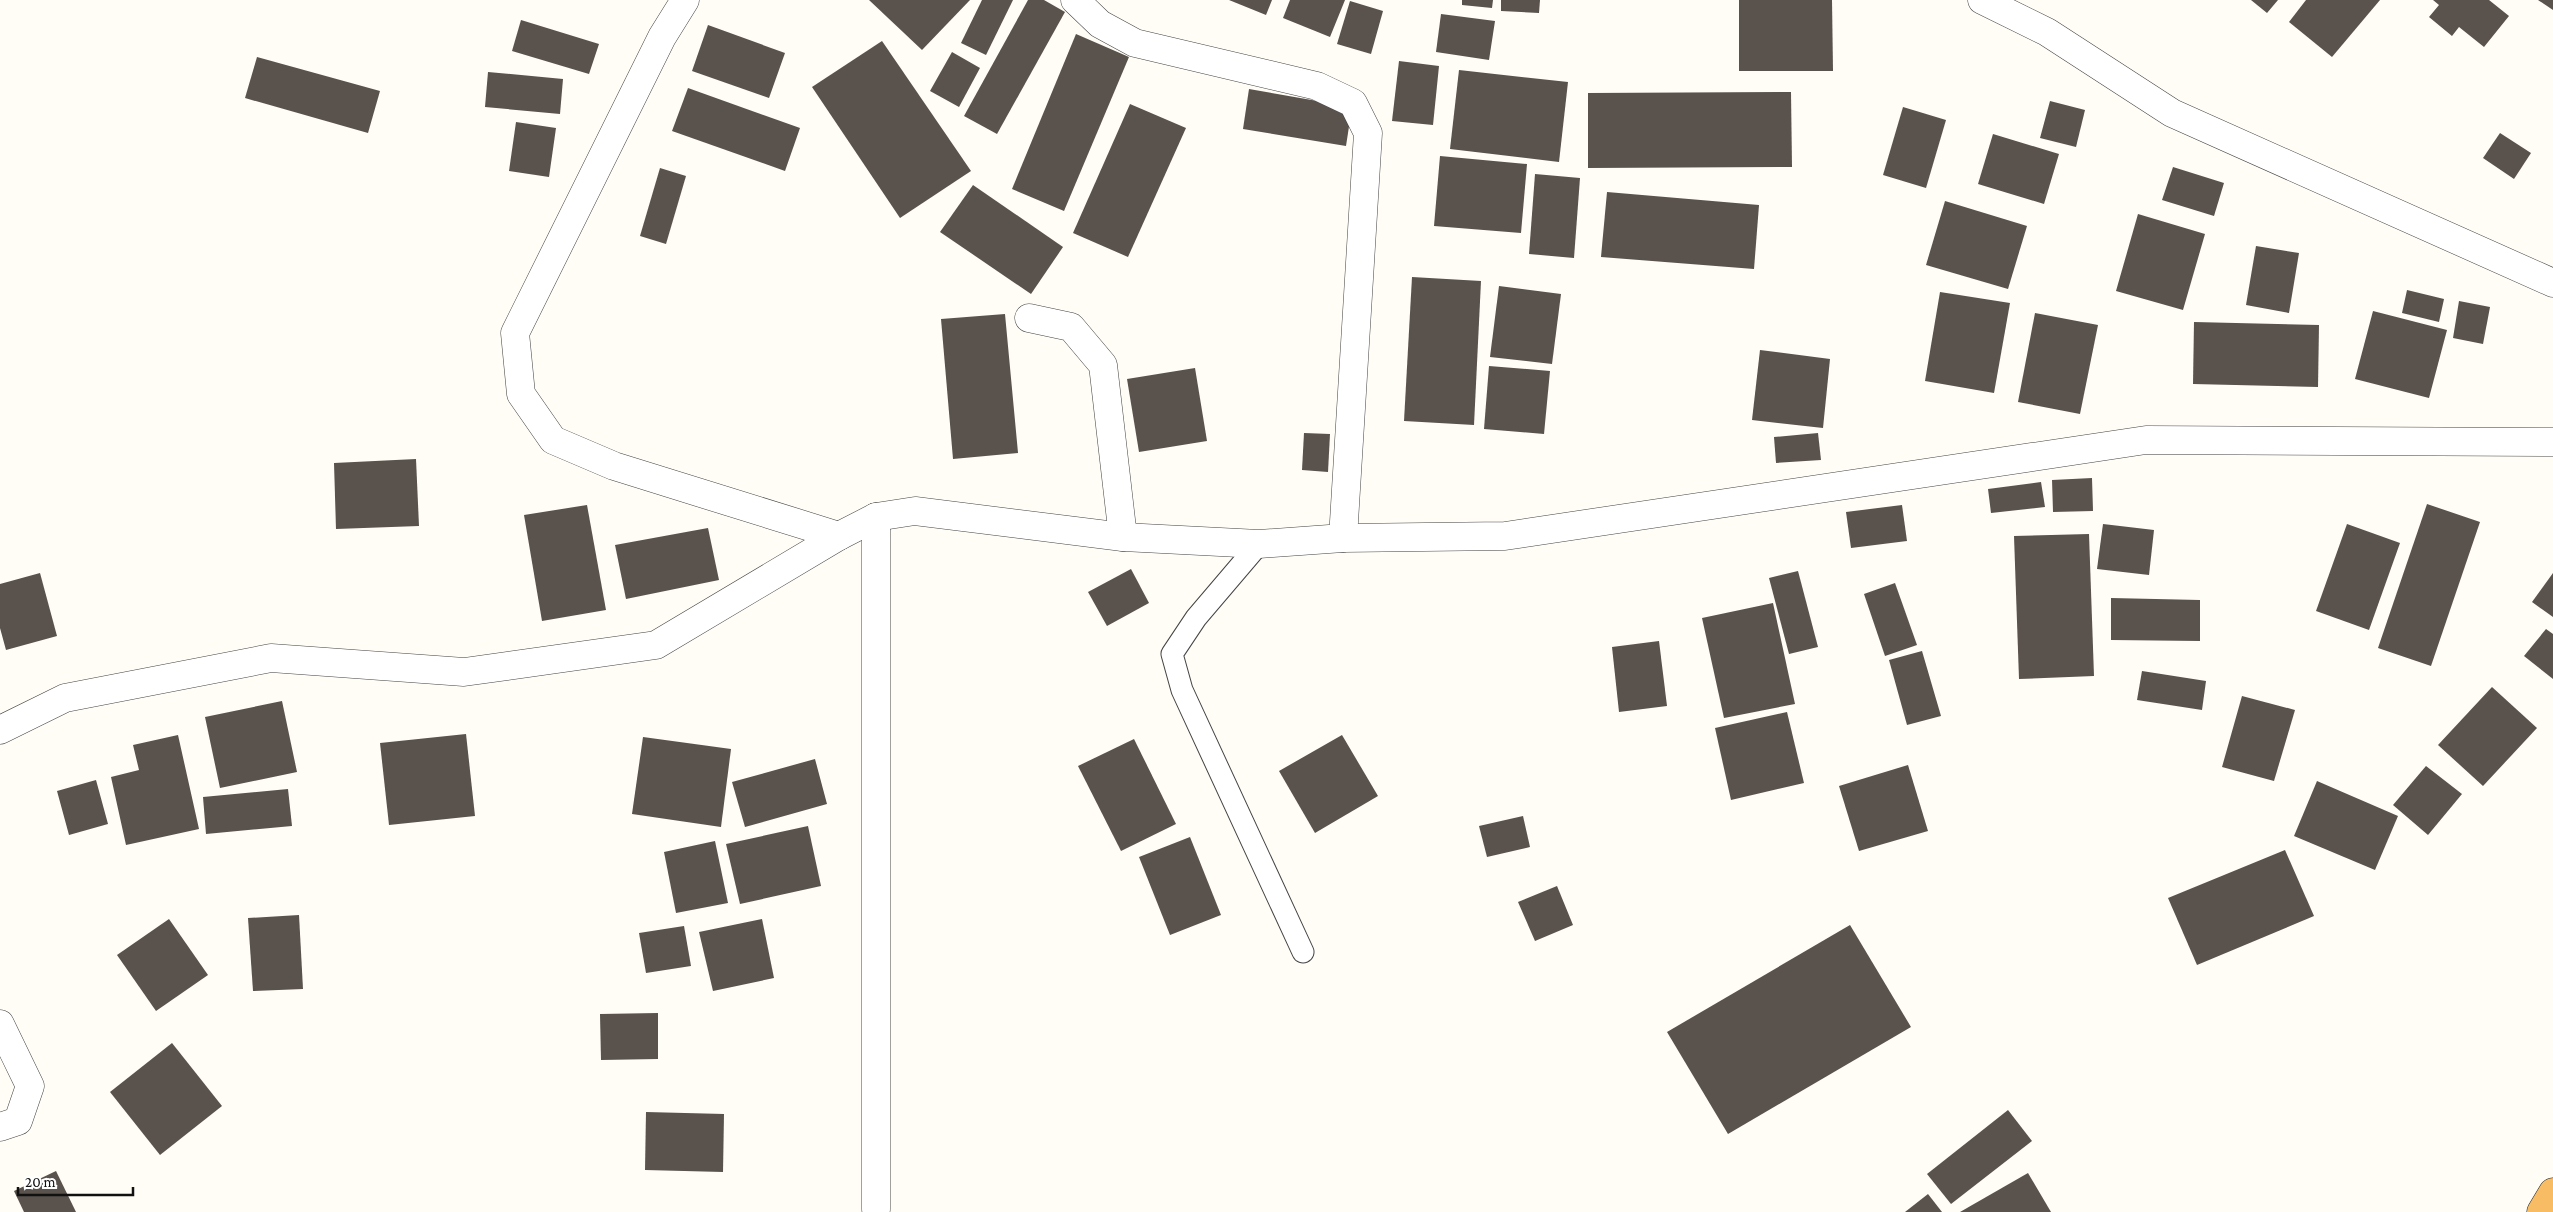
<svg xmlns="http://www.w3.org/2000/svg" width="2553" height="1212" viewBox="0 0 2553 1212" font-family="'Crimson Pro',serif">
<style>
.building{fill:#5a524d}
.lines{fill:none;stroke-linecap:round;stroke-linejoin:round}
.service-casing{stroke:#444;stroke-width:23}
.minor-casing{stroke:#444;stroke-width:29}
.trunk-casing{stroke:#222;stroke-width:29}
.service{stroke:#fff;stroke-width:21}
.minor{stroke:#fff;stroke-width:28}
.trunk{stroke:#f7bc64;stroke-width:28}
</style>
<rect width="100%" height="100%" fill="#fffdf5"/>
<g class="building">
<polygon points="869,0 970,0 922,50"/>
<polygon points="982,0 1013,0 986,55 961,43"/>
<polygon points="1028,0 1044,0 1065,12 997,134 964,116"/>
<polygon points="1229,0 1272,0 1266,15"/>
<polygon points="1290,0 1345,0 1330,37 1283,18"/>
<polygon points="1462,0 1493,0 1492,8 1462,5"/>
<polygon points="1501,0 1540,0 1539,13 1501,11"/>
<polygon points="1739,0 1832,0 1833,71 1739,71"/>
<polygon points="2251,0 2278,0 2267,13"/>
<polygon points="2306,0 2380,0 2332,57 2289,22"/>
<polygon points="2433,0 2489,0 2509,16 2484,47 2459,27 2452,36 2429,17 2439,5"/>
<polygon points="2538,0 2553,0 2553,10"/>
<polygon points="1350,1 1383,11 1371,54 1337,44"/>
<polygon points="1441,14 1495,21 1489,60 1436,52"/>
<polygon points="521,20 599,44 589,74 512,51"/>
<polygon points="708,25 785,53 769,98 692,71"/>
<polygon points="1076,34 1129,57 1064,211 1012,189"/>
<polygon points="882,41 971,171 900,218 812,87"/>
<polygon points="952,52 980,68 959,107 930,91"/>
<polygon points="257,57 380,91 368,133 245,98"/>
<polygon points="1399,61 1439,66 1433,125 1392,121"/>
<polygon points="1459,70 1568,82 1559,162 1450,149"/>
<polygon points="488,72 563,79 560,114 485,107"/>
<polygon points="688,88 800,128 785,171 672,131"/>
<polygon points="1249,89 1352,107 1346,146 1243,129"/>
<polygon points="1791,92 1792,167 1588,168 1588,93"/>
<polygon points="2050,101 2085,110 2076,147 2040,138"/>
<polygon points="1130,104 1186,128 1128,257 1073,233"/>
<polygon points="1903,107 1946,120 1926,188 1883,175"/>
<polygon points="516,122 556,128 549,177 509,171"/>
<polygon points="2500,133 2531,153 2514,179 2483,158"/>
<polygon points="1993,134 2059,154 2044,204 1978,184"/>
<polygon points="1440,156 1527,164 1521,233 1434,226"/>
<polygon points="2173,167 2224,183 2214,216 2162,200"/>
<polygon points="660,168 686,176 666,244 640,236"/>
<polygon points="1535,174 1580,178 1574,258 1529,254"/>
<polygon points="973,185 1063,247 1031,294 940,232"/>
<polygon points="1607,192 1759,205 1754,269 1601,257"/>
<polygon points="1945,201 2027,226 2008,289 1926,265"/>
<polygon points="2138,214 2205,234 2183,310 2116,291"/>
<polygon points="2256,246 2299,253 2289,313 2246,305"/>
<polygon points="1412,277 1481,281 1474,425 1404,421"/>
<polygon points="1499,286 1561,294 1552,364 1490,357"/>
<polygon points="2407,290 2444,299 2439,322 2402,313"/>
<polygon points="1940,292 2010,303 1994,393 1925,381"/>
<polygon points="2459,301 2490,307 2483,344 2453,338"/>
<polygon points="2373,311 2447,330 2429,398 2355,379"/>
<polygon points="2035,313 2098,325 2080,414 2018,402"/>
<polygon points="1005,314 1018,453 953,459 941,319"/>
<polygon points="2194,322 2319,325 2318,387 2193,384"/>
<polygon points="1760,350 1830,359 1823,428 1752,420"/>
<polygon points="1489,366 1550,371 1544,434 1484,429"/>
<polygon points="1195,368 1207,441 1139,452 1127,379"/>
<polygon points="1304,433 1330,434 1328,472 1302,470"/>
<polygon points="1818,433 1821,460 1776,463 1774,437"/>
<polygon points="416,459 419,526 336,529 334,463"/>
<polygon points="2092,478 2093,511 2053,512 2052,480"/>
<polygon points="2041,482 2045,507 1991,513 1988,489"/>
<polygon points="2427,504 2480,522 2431,666 2378,648"/>
<polygon points="587,505 606,610 542,621 524,515"/>
<polygon points="1902,505 1907,541 1851,548 1846,512"/>
<polygon points="2103,524 2154,530 2149,575 2097,569"/>
<polygon points="2347,524 2400,543 2369,630 2316,611"/>
<polygon points="708,528 719,580 626,599 615,545"/>
<polygon points="2089,534 2094,676 2019,679 2014,536"/>
<polygon points="1131,569 1149,603 1107,626 1088,592"/>
<polygon points="1798,571 1818,647 1789,654 1769,578"/>
<polygon points="40,573 57,636 6,650 0,628 0,584"/>
<polygon points="2553,573 2553,617 2532,602"/>
<polygon points="1895,583 1917,645 1885,656 1864,594"/>
<polygon points="2111,598 2200,600 2200,641 2111,640"/>
<polygon points="1773,603 1795,704 1724,718 1702,618"/>
<polygon points="2546,629 2553,634 2553,679 2524,656"/>
<polygon points="1659,641 1667,706 1619,712 1612,647"/>
<polygon points="1922,651 1941,716 1907,725 1889,660"/>
<polygon points="2142,671 2206,681 2202,710 2137,700"/>
<polygon points="2492,687 2537,728 2483,786 2438,745"/>
<polygon points="2242,696 2295,710 2274,781 2222,767"/>
<polygon points="282,701 297,772 220,788 205,717"/>
<polygon points="1787,712 1804,783 1731,800 1715,728"/>
<polygon points="466,734 475,816 389,825 380,743"/>
<polygon points="178,735 199,829 126,845 111,777 139,770 133,745"/>
<polygon points="1342,735 1378,796 1315,833 1279,771"/>
<polygon points="643,737 731,749 721,827 632,814"/>
<polygon points="1134,739 1176,824 1121,851 1078,766"/>
<polygon points="815,759 827,804 745,827 732,782"/>
<polygon points="1908,765 1928,831 1859,851 1839,786"/>
<polygon points="2426,766 2462,794 2428,835 2393,805"/>
<polygon points="96,780 108,824 69,835 57,791"/>
<polygon points="2317,781 2398,816 2375,870 2294,836"/>
<polygon points="288,789 292,826 206,834 203,797"/>
<polygon points="1523,816 1530,847 1487,857 1479,826"/>
<polygon points="808,826 821,886 740,904 726,844"/>
<polygon points="1190,837 1221,915 1170,935 1139,857"/>
<polygon points="715,841 728,903 676,913 664,852"/>
<polygon points="2285,850 2314,916 2197,965 2168,898"/>
<polygon points="1557,886 1573,925 1535,941 1518,902"/>
<polygon points="299,915 303,989 253,991 248,918"/>
<polygon points="169,919 208,975 156,1011 117,955"/>
<polygon points="762,919 774,978 713,991 699,932"/>
<polygon points="1850,925 1911,1027 1728,1134 1667,1032"/>
<polygon points="684,926 691,966 646,973 639,933"/>
<polygon points="658,1013 658,1059 601,1060 600,1014"/>
<polygon points="172,1043 222,1106 160,1155 110,1092"/>
<polygon points="2008,1110 2032,1141 1951,1204 1927,1174"/>
<polygon points="646,1112 724,1114 723,1172 645,1170"/>
<polygon points="56,1171 76,1212 24,1212 14,1191"/>
<polygon points="2028,1173 2051,1212 1960,1212"/>
<polygon points="1928,1194 1942,1212 1905,1212"/>
</g>
<g class="lines">
<defs>
<polyline id="service" points="1259,544 1196,618 1172,654 1182,690 1303,952"/>
<g id="minor">
<polyline points="685,0 662,37 515,333 521,394 553,440 614,466 839,536"/>
<polyline points="1075,0 1100,24 1135,43 1317,86 1353,103 1368,133 1343,538"/>
<polyline points="1982,0 2047,32 2172,113 2553,283"/>
<polyline points="1029,318 1071,327 1103,365 1123,537"/>
<polyline points="876,517 876,1209"/>
<polyline points="0,730 65,698 271,658 464,672 656,645 839,536 876,517 915,511 1123,537 1259,544 1343,538 1505,536 2146,440 2553,442"/>
<polyline points="0,1024 30,1086 18,1121 0,1127"/>
</g>
<polyline id="trunk" points="2541,1212 2553,1192"/>
</defs>
<use href="#service" class="service-casing"/>
<use href="#minor" class="minor-casing"/>
<use href="#trunk" class="trunk-casing"/>
<use href="#service" class="service"/>
<use href="#minor" class="minor"/>
<use href="#trunk" class="trunk"/>
</g>
<path d="M18 1187v8h115v-8" fill="none" stroke="#111111" stroke-width="2.5"/>
<text x="25" y="1187" font-size="15" fill="#111111" stroke="#ffffff" stroke-width="4" paint-order="stroke">20 m</text>
</svg>
